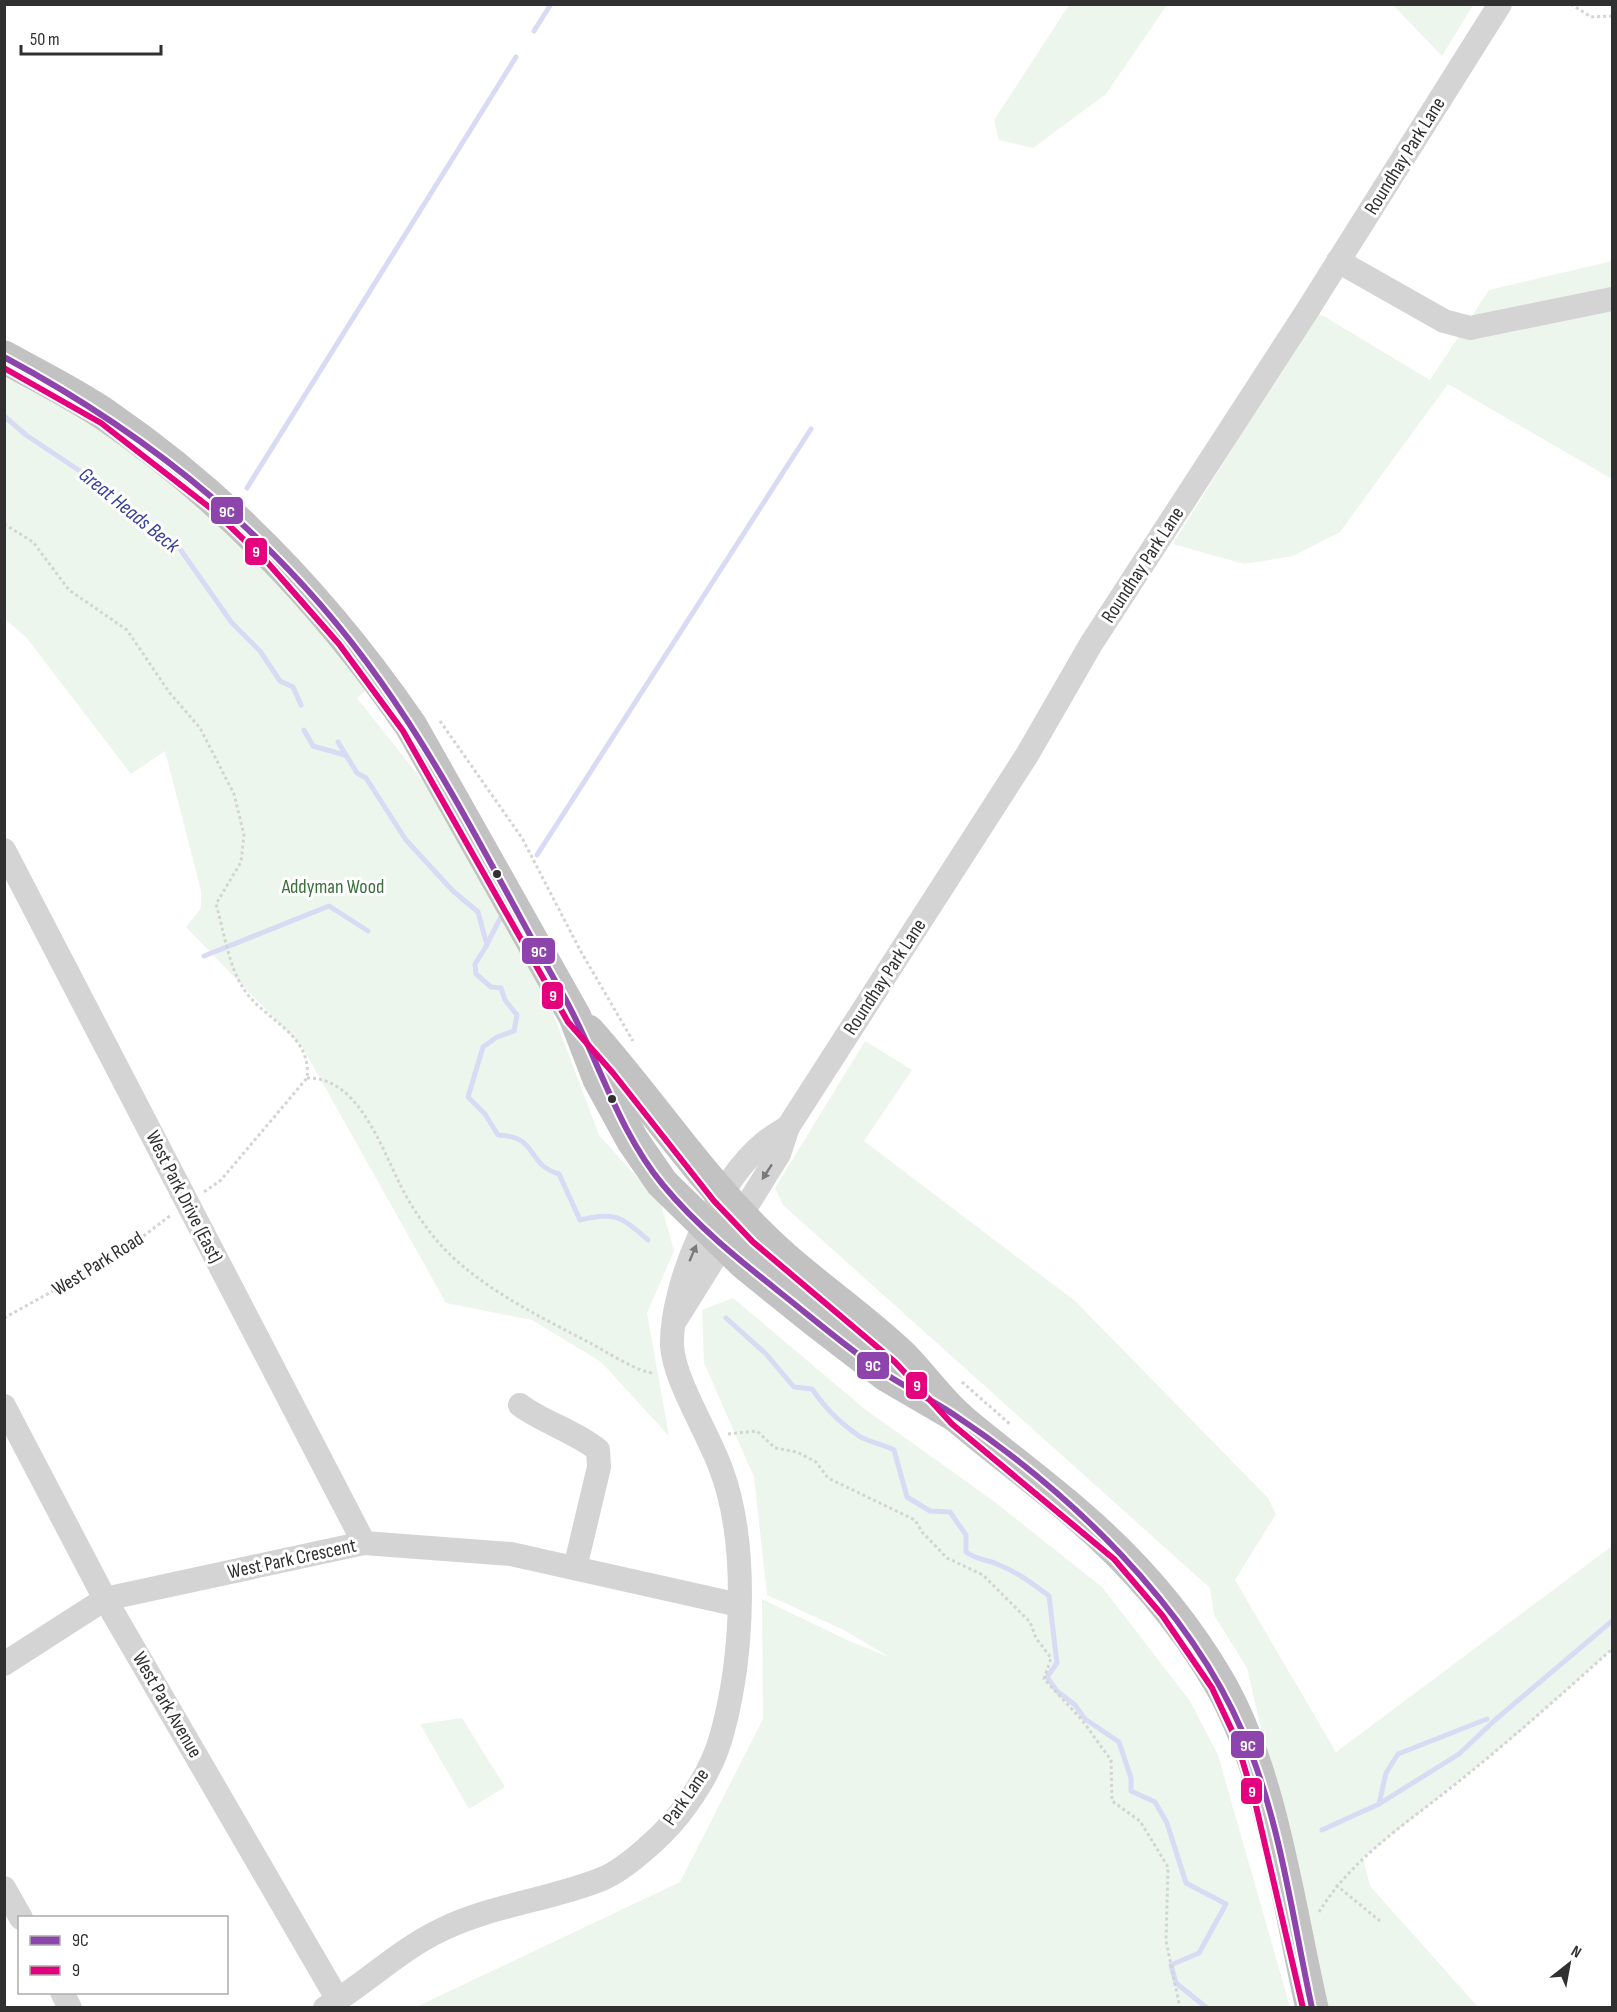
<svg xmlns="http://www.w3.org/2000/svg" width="1617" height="2012" viewBox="0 0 1617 2012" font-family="'Sofia Sans Condensed',sans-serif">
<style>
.green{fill:#edf6ec}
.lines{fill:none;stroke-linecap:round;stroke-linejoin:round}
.stream{stroke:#d9dbf4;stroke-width:5}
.path{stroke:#d4d4d4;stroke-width:3;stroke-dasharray:3 3;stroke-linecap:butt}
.minor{stroke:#d4d4d4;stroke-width:24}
.highway{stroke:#c2c2c2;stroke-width:33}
.bus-1-casing{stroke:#fff;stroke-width:10}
.bus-2-casing{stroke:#fff;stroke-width:10}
.bus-1{stroke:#8e44ad;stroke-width:6}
.bus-2{stroke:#e5007d;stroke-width:6}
.oneway{fill:#7a7a7a}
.bus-dot{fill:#303030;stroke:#fff;stroke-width:2}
.labels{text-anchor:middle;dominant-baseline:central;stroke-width:6;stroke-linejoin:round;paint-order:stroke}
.street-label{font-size:20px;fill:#303030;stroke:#fff}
.park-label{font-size:20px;fill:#3a703c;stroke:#fff}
.water-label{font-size:21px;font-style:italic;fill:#37419a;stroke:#fff}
.line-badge{stroke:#fff;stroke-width:2}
.badge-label{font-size:16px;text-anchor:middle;font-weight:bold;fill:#fff}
</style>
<rect width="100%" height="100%" fill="#fff"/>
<g class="green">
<polygon points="1069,5 1167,5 1106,94 1033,148 999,140 994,120"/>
<polygon points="1393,5 1473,5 1442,56"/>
<polygon points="1612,261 1612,479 1448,384 1340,532 1293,556 1244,564 1173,544 1317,312 1430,380 1489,290"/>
<polygon points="4,373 62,405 158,470 275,578 370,687 357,698 426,785 532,957 599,1135 661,1204 674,1251 647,1313 669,1436 601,1362 532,1320 446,1303 303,1048 186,927 201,908 201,891 165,751 131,774 26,637 5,619"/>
<polygon points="865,1041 912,1070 864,1141 1075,1301 1268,1498 1276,1514 1235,1580 1336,1752 1612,1546 1612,1649 1520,1732 1363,1858 1370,1886 1478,2007 1326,2007 1247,1668 1214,1615 1210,1588 783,1205 775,1188"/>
<polygon points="733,1298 866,1410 991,1499 1102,1587 1190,1701 1218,1755 1290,2007 416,2007 680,1882 763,1719 762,1599 847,1640 889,1657 844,1630 767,1595 754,1477 704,1363 702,1310"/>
<polygon points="462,1718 505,1787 469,1809 420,1724"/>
</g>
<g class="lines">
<g class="stream">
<polyline points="534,31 551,4"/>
<polyline points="4,416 26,435 104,487 136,516 180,549 232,623 260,651 280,681 293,687 301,705"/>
<polyline points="247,488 516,57"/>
<polyline points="304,730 313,746 345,755"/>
<path d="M 338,742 L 357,773 L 366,778 L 406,840 L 453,891 L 478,912 L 487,945 L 475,964 L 476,974 L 491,987 L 501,988 L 505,1000 L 517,1015 L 514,1031 L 497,1037 L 483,1047 L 468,1097 L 485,1114 L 498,1135 C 539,1136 525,1164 559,1174 L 580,1220 C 616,1211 621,1217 648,1240"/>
<polyline points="537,855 811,429"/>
<polyline points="488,942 503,913"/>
<polyline points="204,956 329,906 368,931"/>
<path d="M 726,1318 L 766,1354 L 794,1387 L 812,1389 C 827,1410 838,1421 859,1436 C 868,1442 883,1444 894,1450 L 907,1497 L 930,1511 L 950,1512 L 966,1535 L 966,1552 C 977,1560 986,1559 997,1564 C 1017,1572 1032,1583 1049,1596 L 1057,1663 L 1047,1677 L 1057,1691 L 1075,1705 L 1085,1719 L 1119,1742 L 1131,1778 L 1131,1791 L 1155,1802 L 1167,1823 L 1186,1883 L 1226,1904 L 1199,1953 L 1171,1965 L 1176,1983 L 1207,2008"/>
<polyline points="1379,1804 1386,1773 1398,1754 1487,1719"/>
<polyline points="1322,1830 1379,1804 1459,1754 1495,1720 1612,1621"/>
</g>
<g class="path">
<polyline points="1571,4 1591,17 1612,16"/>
<path d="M 4,524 L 33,542 L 69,590 L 127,630 L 169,692 L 200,728 L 234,794 L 244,835 L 241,862 L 216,904 C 224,931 228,964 243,988 C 264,1021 312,1033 307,1078 L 221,1180 L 204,1192"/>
<polyline points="440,721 522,838 580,950 633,1041"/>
<path d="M 307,1078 C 364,1077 385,1162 409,1201 C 417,1215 428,1230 438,1242 C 478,1287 537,1315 590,1343 C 604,1350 640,1374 655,1373"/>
<polyline points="4,1318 120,1254 171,1215"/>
<polyline points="962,1382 1011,1425"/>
<polyline points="728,1434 757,1431 775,1448 797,1452 816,1462 828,1478 915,1520 922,1532 947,1558 983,1575 1030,1622 1036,1638 1051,1658 1044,1679 1082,1720 1111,1760 1112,1801 1140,1821 1168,1867 1166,1941 1180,2008"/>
<polyline points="1336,1885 1380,1921"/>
<path d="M 1319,1912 C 1353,1856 1413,1819 1463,1778 C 1514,1737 1563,1693 1612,1649"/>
</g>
<g class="minor">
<polyline points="1338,261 1444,321 1470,328 1612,299"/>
<polyline points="4,850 364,1543"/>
<polyline points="675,1321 779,1154 788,1127 1027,755 1091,644 1307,311 1500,4"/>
<path d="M 520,1405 C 544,1423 575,1431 598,1450 L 599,1467 L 575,1568"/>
<polyline points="4,1406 105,1599 338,2000"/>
<polyline points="4,1664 105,1599 364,1543 511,1554 739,1605"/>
<polyline points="4,1888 21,1918"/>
<polyline points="62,1992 70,2008"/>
<path d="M 325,2008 C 365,1984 399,1950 441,1930 C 492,1905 550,1900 602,1879 C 626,1869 662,1836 678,1816 C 697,1792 714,1764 722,1734 C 743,1657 749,1544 721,1469 C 709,1435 673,1378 672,1345 C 671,1284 716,1182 764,1143 C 771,1137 780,1132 788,1127"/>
</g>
<g class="highway">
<path d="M 4,357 C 38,376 75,394 107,416 C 228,499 328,605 411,726 L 575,1017 L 599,1079 L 633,1141 L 662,1183 L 745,1264 L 817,1322 L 886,1375 L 958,1417"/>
<path d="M 588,1031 C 647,1097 695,1171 758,1233 C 802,1278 856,1312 901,1355 C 922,1376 939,1401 961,1420 C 999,1452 1040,1482 1078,1515 C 1134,1563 1182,1619 1219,1682 C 1272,1774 1288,1904 1312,2008"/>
</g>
<defs>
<path id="bus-1" d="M 4,357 C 155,438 282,542 381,682 C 450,779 503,889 562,993 C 598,1056 616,1128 663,1185 C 700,1230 747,1266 792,1302 C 823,1327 854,1353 887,1375 C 909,1389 932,1400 953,1414 C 1068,1490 1188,1605 1243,1733 C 1280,1819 1292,1916 1312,2008"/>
<polyline id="bus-2" points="4,368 101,423 213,510 267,562 339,644 403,731 568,1022 613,1073 714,1201 753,1242 895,1362 952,1424 1114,1559 1162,1615 1212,1688 1236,1739 1256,1806 1303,2008"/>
</defs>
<use href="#bus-1" class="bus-1-casing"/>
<use href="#bus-2" class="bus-2-casing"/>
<use href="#bus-1" class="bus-1"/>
<use href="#bus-2" class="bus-2"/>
</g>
<defs><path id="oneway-solid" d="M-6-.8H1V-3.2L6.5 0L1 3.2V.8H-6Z" transform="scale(1.5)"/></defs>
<g class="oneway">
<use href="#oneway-solid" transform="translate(767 1172) rotate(123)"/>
<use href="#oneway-solid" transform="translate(693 1253) rotate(-67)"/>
</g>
<g class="bus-dot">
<circle cx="497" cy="874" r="5"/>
<circle cx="612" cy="1099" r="5"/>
</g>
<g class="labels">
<g class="street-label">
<text transform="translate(1405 156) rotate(-58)">Roundhay Park Lane</text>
<text transform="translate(1143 565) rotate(-57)">Roundhay Park Lane</text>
<text transform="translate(885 977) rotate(-57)">Roundhay Park Lane</text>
<text transform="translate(184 1197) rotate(63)">West Park Drive (East)</text>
<text transform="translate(98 1264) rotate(-32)">West Park Road</text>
<text transform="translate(292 1559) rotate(-12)">West Park Crescent</text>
<text transform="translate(167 1705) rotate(60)">West Park Avenue</text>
<text transform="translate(686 1797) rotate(-55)">Park Lane</text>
</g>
<g class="park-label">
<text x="333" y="887">Addyman Wood</text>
</g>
<g class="water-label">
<text transform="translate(129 510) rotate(39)">Great Heads Beck</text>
</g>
</g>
<g class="line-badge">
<rect x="210" y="496" width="34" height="29" rx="6" fill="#8e44ad"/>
<rect x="244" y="537" width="24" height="29" rx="6" fill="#e5007d"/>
<rect x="521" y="937" width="35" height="28" rx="6" fill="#8e44ad"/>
<rect x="541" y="981" width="23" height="29" rx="6" fill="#e5007d"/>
<rect x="856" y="1351" width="34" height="29" rx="6" fill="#8e44ad"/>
<rect x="905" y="1371" width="23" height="29" rx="6" fill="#e5007d"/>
<rect x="1230" y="1730" width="35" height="29" rx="6" fill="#8e44ad"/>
<rect x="1240" y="1777" width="23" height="28" rx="6" fill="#e5007d"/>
</g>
<g class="badge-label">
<text x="227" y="517">9C</text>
<text x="256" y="557">9</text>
<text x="539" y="957">9C</text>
<text x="553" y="1001">9</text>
<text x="873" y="1371">9C</text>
<text x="917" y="1391">9</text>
<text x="1248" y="1751">9C</text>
<text x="1252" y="1797">9</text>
</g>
<rect width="1617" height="2012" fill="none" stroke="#303030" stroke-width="12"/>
<rect x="18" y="1916" width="210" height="78" fill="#ffffff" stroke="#acacac" stroke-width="1.5"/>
<rect x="30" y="1936" width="30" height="9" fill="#8e44ad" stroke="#acacac" stroke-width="1.5"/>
<text x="72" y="1946" font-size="18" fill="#303030">9C</text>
<rect x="30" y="1966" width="30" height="9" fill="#e5007d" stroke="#acacac" stroke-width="1.5"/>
<text x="72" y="1976" font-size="18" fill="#303030">9</text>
<g transform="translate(1569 1964) rotate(31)" stroke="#ffffff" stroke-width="4.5" paint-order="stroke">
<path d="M0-4.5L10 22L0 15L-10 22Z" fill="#303030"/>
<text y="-9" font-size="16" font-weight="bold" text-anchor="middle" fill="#303030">N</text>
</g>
<path d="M21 45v9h140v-9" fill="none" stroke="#303030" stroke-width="3"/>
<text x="30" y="45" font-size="18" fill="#303030" stroke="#ffffff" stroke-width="4.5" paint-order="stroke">50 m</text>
</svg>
